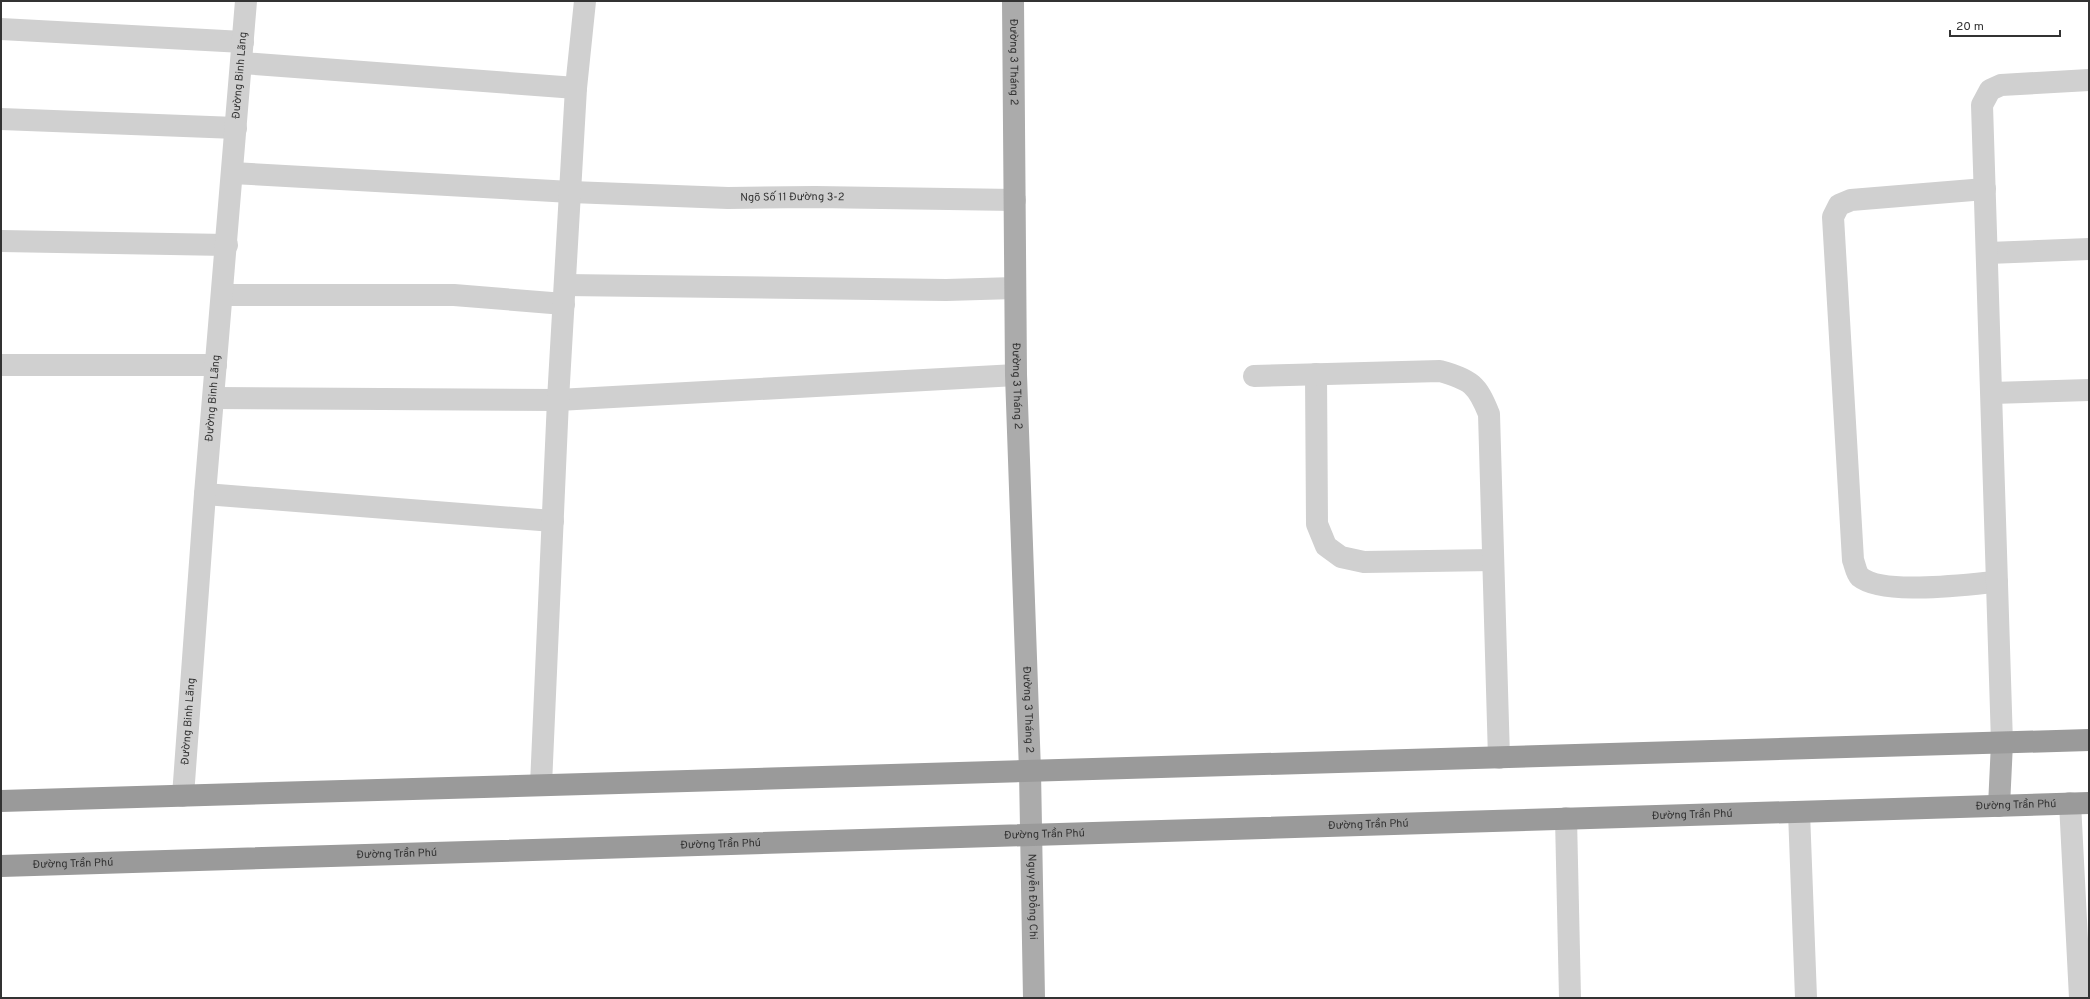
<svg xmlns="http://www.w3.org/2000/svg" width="2090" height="999" viewBox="0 0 2090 999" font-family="Overpass,sans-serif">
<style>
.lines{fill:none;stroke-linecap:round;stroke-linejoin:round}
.minor{stroke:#d0d0d0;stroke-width:22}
.major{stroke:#ababab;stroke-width:22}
.highway{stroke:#9a9a9a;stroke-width:22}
.labels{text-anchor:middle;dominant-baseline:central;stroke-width:4;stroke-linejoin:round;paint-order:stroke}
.street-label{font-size:11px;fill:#333;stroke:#fff}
</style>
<rect width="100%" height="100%" fill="#fff"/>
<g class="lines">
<g class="minor">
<polyline points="1,29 243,42"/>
<polyline points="242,63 576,88"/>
<polyline points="1,119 236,128"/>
<path id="s1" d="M 232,173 L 571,192 L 728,198 L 815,197 L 1015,200"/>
<path d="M 1985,189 L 1851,200 L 1839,205 L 1833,217 L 1853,560 C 1855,565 1856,573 1860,577 C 1884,596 1966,584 1997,582"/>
<polyline points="1,241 227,245"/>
<polyline points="1988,253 2089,249"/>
<polyline points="565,285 946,290 1015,288"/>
<polyline points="222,295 454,295 564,304"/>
<polyline points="1,365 216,365"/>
<polyline points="1316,374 1317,524 1326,546 1341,557 1364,562 1493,560"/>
<path d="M 1254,376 L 1440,371 C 1471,380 1477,384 1489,414 L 1499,758"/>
<polyline points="1992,393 2089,390"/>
<polyline points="214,398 558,400 1016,375"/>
<polyline points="205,494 553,521"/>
<polyline points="2002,743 1982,105 1990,90 2001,85 2089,80"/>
<polyline points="541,785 558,400 576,88 585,1"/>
<path id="s2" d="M 183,796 L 205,494 L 246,1"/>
<polyline points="2070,803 2080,998"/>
<polyline points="1799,812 1806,998"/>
<polyline points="1566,818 1570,998"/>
</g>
<g class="major">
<path id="s3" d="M 1013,1 L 1016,375 L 1030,771 L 1034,998"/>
<polyline points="1999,806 2002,743"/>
</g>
<g class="highway">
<polyline points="1,801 2089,740"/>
<path id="s4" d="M 1,866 L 2089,803"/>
</g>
</g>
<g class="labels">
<g class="street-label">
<text stroke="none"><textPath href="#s3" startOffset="61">Đường 3 Tháng 2</textPath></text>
<text stroke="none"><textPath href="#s2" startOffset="723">Đường Binh Lãng</textPath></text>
<text stroke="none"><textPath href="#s1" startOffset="561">Ngõ Số 11 Đường 3-2</textPath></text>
<text stroke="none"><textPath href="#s3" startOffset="385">Đường 3 Tháng 2</textPath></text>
<text stroke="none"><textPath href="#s2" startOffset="399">Đường Binh Lãng</textPath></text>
<text stroke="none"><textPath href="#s3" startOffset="709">Đường 3 Tháng 2</textPath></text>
<text stroke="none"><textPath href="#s2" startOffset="75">Đường Binh Lãng</textPath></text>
<text stroke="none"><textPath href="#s4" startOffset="2016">Đường Trần Phú</textPath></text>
<text stroke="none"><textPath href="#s4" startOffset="1692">Đường Trần Phú</textPath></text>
<text stroke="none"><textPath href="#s4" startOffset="1368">Đường Trần Phú</textPath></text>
<text stroke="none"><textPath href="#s4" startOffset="1044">Đường Trần Phú</textPath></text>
<text stroke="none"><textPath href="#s4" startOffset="720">Đường Trần Phú</textPath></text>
<text stroke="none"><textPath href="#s4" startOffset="396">Đường Trần Phú</textPath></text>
<text stroke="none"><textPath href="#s4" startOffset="72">Đường Trần Phú</textPath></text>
<text stroke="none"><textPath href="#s3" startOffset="896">Nguyễn Đổng Chi</textPath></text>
</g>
</g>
<rect width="2090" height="999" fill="none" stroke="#333333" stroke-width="4"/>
<path d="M1950 30v6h110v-6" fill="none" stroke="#333333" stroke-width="2"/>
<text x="1956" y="30" font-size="12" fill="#333333" stroke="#ffffff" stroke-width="3" paint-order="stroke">20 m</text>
</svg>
